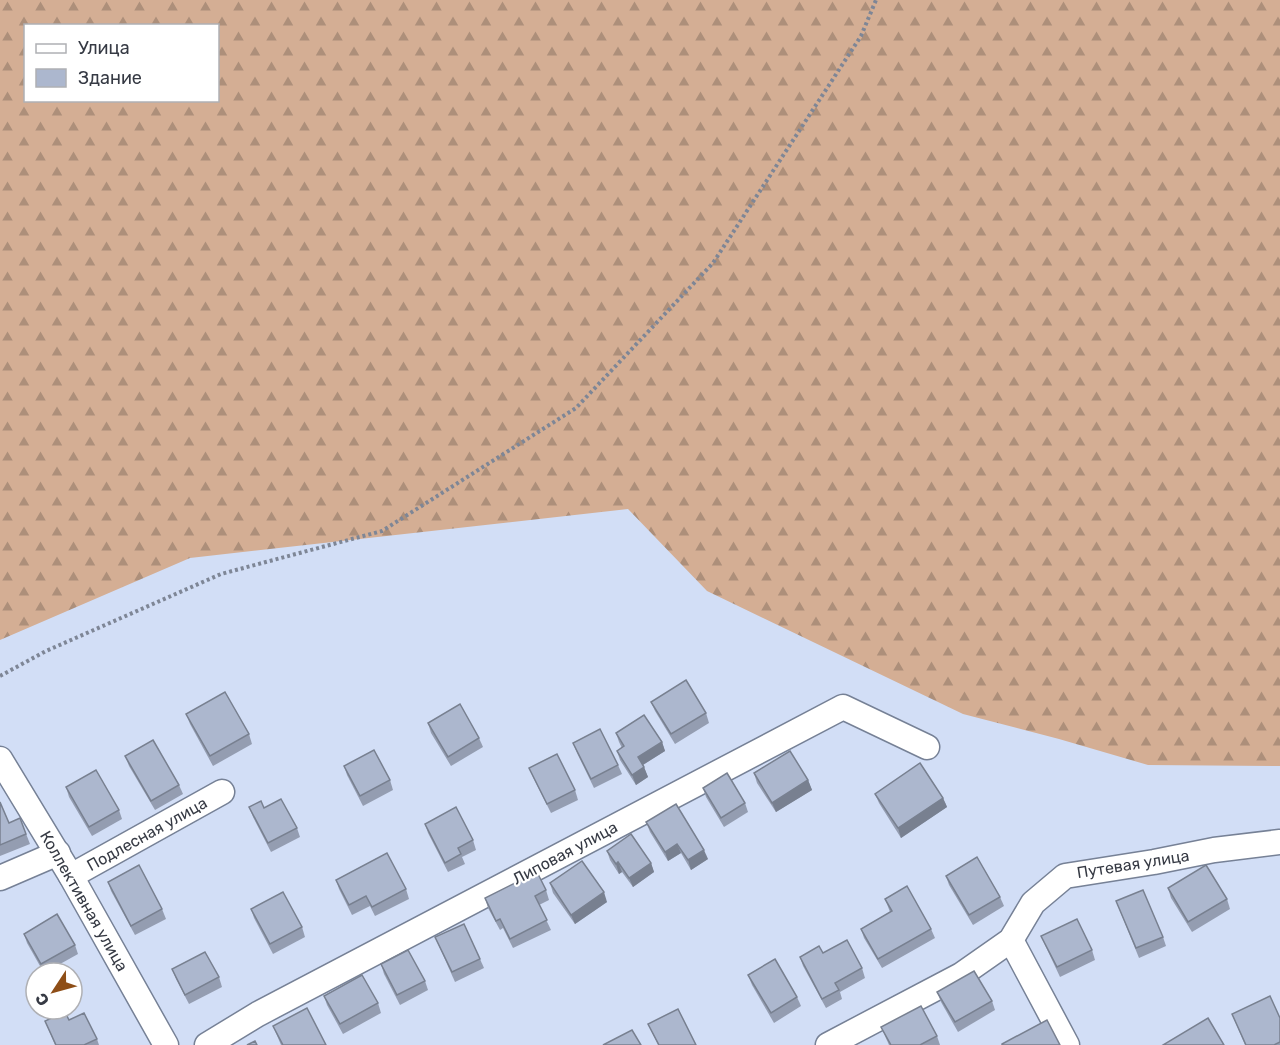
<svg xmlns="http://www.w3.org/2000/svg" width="1280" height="1045" viewBox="0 0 1280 1045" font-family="Rubik,sans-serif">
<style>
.forest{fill:url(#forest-firs);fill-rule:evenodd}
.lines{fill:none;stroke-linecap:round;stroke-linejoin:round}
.minor-casing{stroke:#768196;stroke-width:27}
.path{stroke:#7e8696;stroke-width:4;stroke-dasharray:3 3;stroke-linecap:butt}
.minor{stroke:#fff;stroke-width:24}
.wall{fill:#949db1}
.shaded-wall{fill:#788090}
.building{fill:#acb7ce;stroke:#788090;stroke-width:1.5}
.labels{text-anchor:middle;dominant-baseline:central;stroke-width:4.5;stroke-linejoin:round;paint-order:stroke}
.street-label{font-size:16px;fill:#363a44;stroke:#fff}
</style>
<defs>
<pattern id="forest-firs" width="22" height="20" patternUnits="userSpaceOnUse" patternTransform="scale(1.5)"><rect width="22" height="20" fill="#d4ae94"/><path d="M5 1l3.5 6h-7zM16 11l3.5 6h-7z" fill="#ad8f7a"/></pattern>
</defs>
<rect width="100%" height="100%" fill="#d2def6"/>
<path class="forest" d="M 0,0 L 1280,0 L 1280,766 L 1148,765 L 1059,739 L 963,714 L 707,591 L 628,509 L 190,558 L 0,640 ZM 26,26 L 218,26 L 218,100 L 26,100 Z"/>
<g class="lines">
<defs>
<g id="minor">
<polyline points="0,759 71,876 166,1045"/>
<polyline points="71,876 222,792"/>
<polyline points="0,878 58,853"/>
<polyline points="1011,940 1067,1045"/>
<polyline points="207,1045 258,1014 843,707 927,747"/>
<polyline points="828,1045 961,975 1011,940 1033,903 1065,876 1154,862 1214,850 1280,842"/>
</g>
</defs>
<use href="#minor" class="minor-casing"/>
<polyline class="path" points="0,676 46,651 221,574 382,531 576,408 713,263 861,36 876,0"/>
<use href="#minor" class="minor"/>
</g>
<g class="wall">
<polygon points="651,702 706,713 709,723 675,744 655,711"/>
<polygon points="186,714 249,734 252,744 213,766 190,724"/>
<polygon points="428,723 479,738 483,747 451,766 431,733"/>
<polygon points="616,733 662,742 665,751 643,765 648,777 636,785 620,760 617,751 622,748 619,742"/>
<polygon points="573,743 618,765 622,774 594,788 577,753"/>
<polygon points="125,756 179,785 183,794 155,810 129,766"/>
<polygon points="344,766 390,780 393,790 363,806 347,775"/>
<polygon points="529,768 575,790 578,800 551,813 533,777"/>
<polygon points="754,773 808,780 812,790 776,812 757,783"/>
<polygon points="66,787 119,810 122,819 92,836 69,797"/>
<polygon points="703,788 745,803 748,812 724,827 706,797"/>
<polygon points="875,794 943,798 947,807 901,838 879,803"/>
<polygon points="0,802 9,823 20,818 30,844 0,856"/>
<polygon points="249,807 264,808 297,828 300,837 271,852 253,817"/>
<polygon points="646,822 708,859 691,870 681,853 668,861 650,832"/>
<polygon points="425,824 473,840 476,850 462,857 465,864 448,872 428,833"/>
<polygon points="607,851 651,863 654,872 633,887 622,872 619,874 610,860"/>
<polygon points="946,876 1000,897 1004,906 973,925 949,885"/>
<polygon points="336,880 406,889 409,899 375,916 370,906 352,915 339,889"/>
<polygon points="108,882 162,909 166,919 135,935 111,891"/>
<polygon points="550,883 607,902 575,924 553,893"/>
<polygon points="1168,888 1227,899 1230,909 1192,932 1171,898"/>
<polygon points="546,890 549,900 539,905 551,930 513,948 503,928 500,930 488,908 485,898"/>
<polygon points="885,899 931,929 935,938 882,968 864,938 861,929 890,912"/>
<polygon points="1116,901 1163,937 1166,946 1139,958"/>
<polygon points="251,909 302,927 305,937 273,954 254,918"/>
<polygon points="24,934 75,945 78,954 44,973 27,943"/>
<polygon points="1041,936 1092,950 1095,960 1060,977 1045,945"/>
<polygon points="435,937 480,959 484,968 455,982"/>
<polygon points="823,953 862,968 865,978 840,992 842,999 826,1008 803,966 800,957"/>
<polygon points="381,964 425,981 428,990 400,1005 384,974"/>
<polygon points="172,969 219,977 222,987 189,1004 176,979"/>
<polygon points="748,975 797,997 801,1006 774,1023 752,985"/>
<polygon points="937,992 992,1001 995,1010 958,1032 941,1002"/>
<polygon points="324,996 378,1003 381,1013 343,1034 327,1005"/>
<polygon points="1232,1014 1280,1018 1280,1045 1245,1045"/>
<polygon points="45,1021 97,1039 99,1045 55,1045"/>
<polygon points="648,1024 696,1045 658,1045"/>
<polygon points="273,1026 326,1045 281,1045"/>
<polygon points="881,1027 937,1036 940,1045 889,1045"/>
</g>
<g class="shaded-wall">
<polygon points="662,742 665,751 641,766 638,757"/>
<polygon points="644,767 648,777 636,785 632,775"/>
<polygon points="808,780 812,790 776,812 772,803"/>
<polygon points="943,798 947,807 901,838 898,828"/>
<polygon points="677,844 681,853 668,861 665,852"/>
<polygon points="704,850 708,859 691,870 688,860"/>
<polygon points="618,862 622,872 619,874 616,864"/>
<polygon points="651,863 654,872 633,887 629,878"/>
<polygon points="604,892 607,902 575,924 571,915"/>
</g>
<g class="building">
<polygon points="686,680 706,713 671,734 651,702"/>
<polygon points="225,692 249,734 210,756 186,714"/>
<polygon points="460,704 479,738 448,757 428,723"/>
<polygon points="644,715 662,742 638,757 644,767 632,775 617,751 624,746 616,733"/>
<polygon points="600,729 618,765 591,779 573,743"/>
<polygon points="153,740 179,785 151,801 125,756"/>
<polygon points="374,750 390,780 360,796 344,766"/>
<polygon points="790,751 808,780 772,803 754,773"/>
<polygon points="557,754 575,790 547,804 529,768"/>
<polygon points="920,763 943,798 898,828 875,794"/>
<polygon points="96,770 119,810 89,827 66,787"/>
<polygon points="727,773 745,803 721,818 703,788"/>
<polygon points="281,799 297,828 268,843 249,807 261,801 264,808"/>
<polygon points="0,802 9,823 20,818 26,834 0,845"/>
<polygon points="676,804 704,850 688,860 677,844 665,852 646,822"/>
<polygon points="456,807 473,840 458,848 461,854 445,863 425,824"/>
<polygon points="631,834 651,863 629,878 618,862 616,864 607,851"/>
<polygon points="387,853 406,889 372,907 366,896 349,905 336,880"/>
<polygon points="977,857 1000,897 969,915 946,876"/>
<polygon points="582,861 604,892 571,915 550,883"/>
<polygon points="139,865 162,909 131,926 108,882"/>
<polygon points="1206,865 1227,899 1188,922 1168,888"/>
<polygon points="537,872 546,890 535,896 547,920 510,939 500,919 496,921 485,898"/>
<polygon points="907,886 931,929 878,959 861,929 892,911 885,899"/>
<polygon points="1143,890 1163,937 1136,948 1116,901"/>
<polygon points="283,892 302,927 270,944 251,909"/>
<polygon points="57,914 75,945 41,964 24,934"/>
<polygon points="1077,919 1092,950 1057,967 1041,936"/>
<polygon points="464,924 480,959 452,972 435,937"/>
<polygon points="847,940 862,968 835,983 839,990 822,999 800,957 819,946 823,953"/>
<polygon points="408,950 425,981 397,995 381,964"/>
<polygon points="205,952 219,977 185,995 172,969"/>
<polygon points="775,959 797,997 771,1013 748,975"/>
<polygon points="974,971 992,1001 955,1022 937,992"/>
<polygon points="362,975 378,1003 340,1024 324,996"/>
<polygon points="1270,996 1280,1018 1280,1042 1274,1045 1246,1045 1232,1014"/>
<polygon points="921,1006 937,1036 920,1045 891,1045 881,1027"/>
<polygon points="307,1008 326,1045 283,1045 273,1026"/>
<polygon points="678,1009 696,1045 659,1045 648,1024"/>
<polygon points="65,1012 69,1020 84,1013 97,1039 84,1045 56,1045 45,1021"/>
<polygon points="1208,1018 1224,1045 1163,1045"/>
<polygon points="1047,1020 1060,1045 1002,1045 1002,1044"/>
<polygon points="632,1030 641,1045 603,1045"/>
<polygon points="255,1041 257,1045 247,1045"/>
</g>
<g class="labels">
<g class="street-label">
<text transform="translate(147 834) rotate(-29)">Подлесная улица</text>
<text transform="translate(565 853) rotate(-28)">Липовая улица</text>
<text transform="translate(1133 864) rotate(-9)">Путевая улица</text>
<text transform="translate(84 901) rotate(60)">Коллективная улица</text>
</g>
</g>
<rect x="24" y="24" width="195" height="78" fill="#ffffff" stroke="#afb0b4" stroke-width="1.5"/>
<rect x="36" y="44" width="30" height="9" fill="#ffffff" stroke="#afb0b4" stroke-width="1.5"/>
<text x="78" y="54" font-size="18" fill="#363a44">Улица</text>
<rect x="36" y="69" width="30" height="18" fill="#acb7ce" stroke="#afb0b4" stroke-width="1.5"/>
<text x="78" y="84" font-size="18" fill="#363a44">Здание</text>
<g transform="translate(54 991) rotate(234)"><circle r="28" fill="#ffffff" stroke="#afb0b4" stroke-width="1.5"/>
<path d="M0-4.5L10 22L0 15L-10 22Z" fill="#8e4e17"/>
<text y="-9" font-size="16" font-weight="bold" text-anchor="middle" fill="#363a44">С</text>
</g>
</svg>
